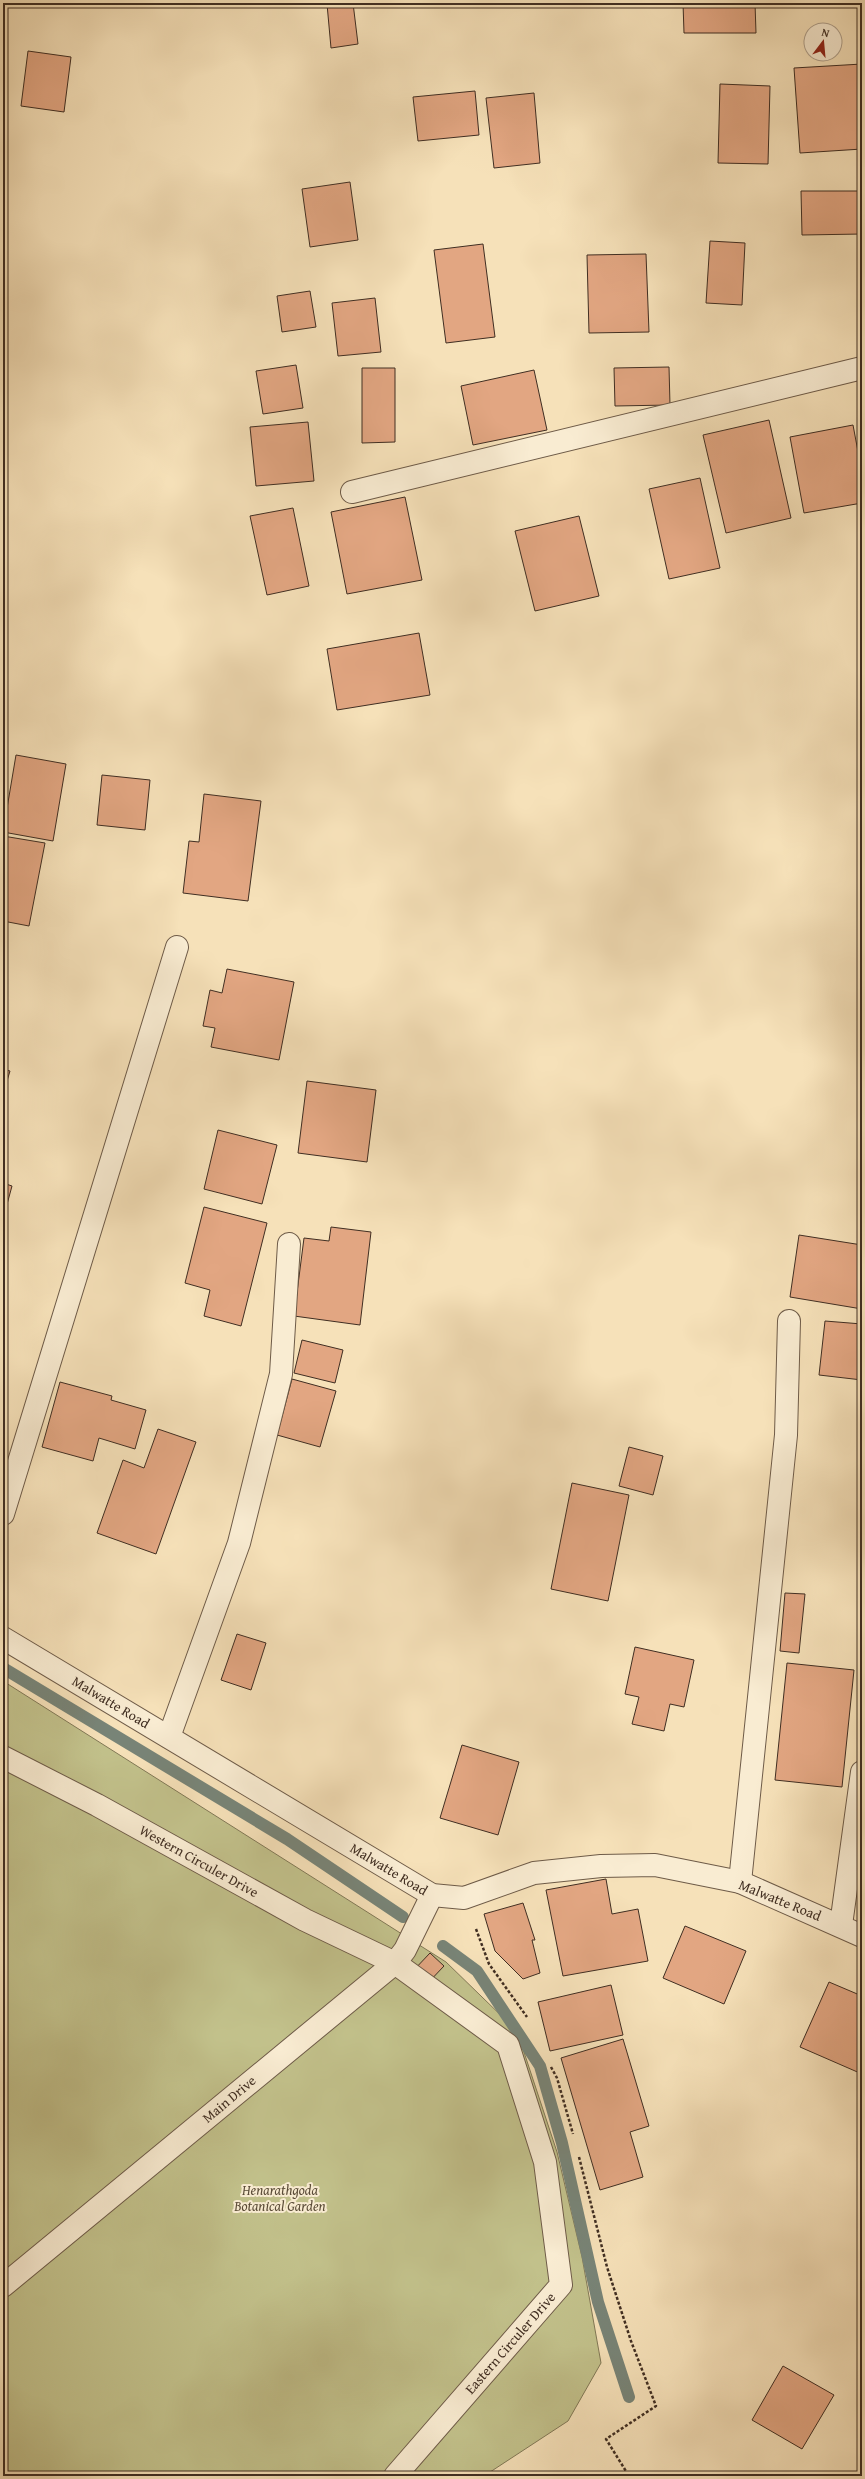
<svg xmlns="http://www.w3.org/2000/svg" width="865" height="2479" viewBox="0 0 865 2479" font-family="'Gentium Book Plus',serif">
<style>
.green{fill:#c2c18b;stroke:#817856}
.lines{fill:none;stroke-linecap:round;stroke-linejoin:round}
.stream{stroke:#788477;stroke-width:12}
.building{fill:#e2a682;stroke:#402e22}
.service-casing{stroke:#6e5b48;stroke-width:24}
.minor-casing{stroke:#6e5b48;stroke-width:24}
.tertiary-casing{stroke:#6e5b48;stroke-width:24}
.path{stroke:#402e22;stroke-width:2.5;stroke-dasharray:3 2;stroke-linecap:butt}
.service{stroke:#f9ecd2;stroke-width:22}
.minor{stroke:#f9ecd2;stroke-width:22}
.tertiary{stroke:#f9ecd2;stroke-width:22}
.labels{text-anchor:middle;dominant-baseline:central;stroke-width:4;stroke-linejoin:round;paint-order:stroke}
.street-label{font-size:14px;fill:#402e22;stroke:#f9ecd2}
.park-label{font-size:14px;font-style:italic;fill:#5a4b37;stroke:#f9ecd2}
</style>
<rect width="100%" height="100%" fill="#f6e1b9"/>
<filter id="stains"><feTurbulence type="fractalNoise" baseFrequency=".005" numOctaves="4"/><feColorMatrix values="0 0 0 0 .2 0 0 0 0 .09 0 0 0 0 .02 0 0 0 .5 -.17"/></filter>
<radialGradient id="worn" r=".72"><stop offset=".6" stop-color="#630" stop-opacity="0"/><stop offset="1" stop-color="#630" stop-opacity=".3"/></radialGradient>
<polygon class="green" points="3,1681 446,1962 517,2031 557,2152 582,2257 601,2363 568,2421 484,2476 3,2476"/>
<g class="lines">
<g class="stream">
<polyline points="3,1668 287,1839 403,1917"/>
<polyline points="443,1946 477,1971 540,2066 562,2143 598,2302 629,2397"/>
</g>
</g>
<g class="building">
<polygon points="353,3 358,44 331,48 327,4"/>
<polygon points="683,3 755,3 756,33 684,33"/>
<polygon points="28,51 71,57 64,112 21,106"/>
<polygon points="862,64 862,149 800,153 794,68"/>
<polygon points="720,84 770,86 768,164 718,163"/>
<polygon points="475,91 479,135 418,141 413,97"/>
<polygon points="534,93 540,163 494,168 486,98"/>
<polygon points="350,182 358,240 310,247 302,189"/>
<polygon points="801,191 862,191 862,234 802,235"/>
<polygon points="710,241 745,243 742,305 706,303"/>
<polygon points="483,244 495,337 446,343 434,250"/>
<polygon points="646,254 649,332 589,333 587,255"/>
<polygon points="310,291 316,327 282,332 277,296"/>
<polygon points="375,298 381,352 338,356 332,303"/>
<polygon points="296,365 303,408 263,414 256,371"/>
<polygon points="669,367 670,405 615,406 614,368"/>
<polygon points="362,368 395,368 395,442 362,443"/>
<polygon points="534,370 547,430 473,445 461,386"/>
<polygon points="769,420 791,518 726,533 703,435"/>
<polygon points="308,422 314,481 256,486 250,427"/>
<polygon points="853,425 862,473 862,503 804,513 790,437"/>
<polygon points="700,478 720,568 669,579 649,489"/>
<polygon points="405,497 422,580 347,594 331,512"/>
<polygon points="293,508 309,586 267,595 250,516"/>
<polygon points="579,516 599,596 535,611 515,531"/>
<polygon points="419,633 430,695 337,710 327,649"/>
<polygon points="16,755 66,764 53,841 3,832"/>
<polygon points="102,775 150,780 145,830 97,825"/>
<polygon points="204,794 261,801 248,901 183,893 189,841 199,842"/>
<polygon points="3,836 45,843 29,926 3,921"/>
<polygon points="227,969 294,982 279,1060 211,1047 215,1028 203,1026 210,990 222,993"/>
<polygon points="3,1069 10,1071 3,1094"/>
<polygon points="307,1081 376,1090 367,1162 298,1153"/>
<polygon points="218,1130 277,1145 262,1204 204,1189"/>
<polygon points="3,1183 12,1186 3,1219"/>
<polygon points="204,1207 267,1223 241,1326 204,1316 210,1290 185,1283"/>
<polygon points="331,1227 371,1232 360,1325 294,1316 304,1238 329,1241"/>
<polygon points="799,1235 862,1245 862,1309 790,1297"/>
<polygon points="825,1321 862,1324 862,1380 819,1375"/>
<polygon points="302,1340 343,1350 335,1383 294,1373"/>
<polygon points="292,1379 336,1391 320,1447 277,1435"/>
<polygon points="60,1382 112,1396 111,1400 146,1410 135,1449 99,1438 93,1461 42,1447"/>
<polygon points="158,1429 196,1442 156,1554 97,1533 123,1460 144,1468"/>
<polygon points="629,1447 663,1456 653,1495 619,1486"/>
<polygon points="572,1483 629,1495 608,1601 551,1589"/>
<polygon points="785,1593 805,1594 799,1653 780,1651"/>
<polygon points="237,1634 266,1643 251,1690 221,1680"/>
<polygon points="635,1647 694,1660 684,1707 670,1704 664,1731 632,1724 639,1697 625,1694"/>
<polygon points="787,1663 854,1670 842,1787 775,1780"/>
<polygon points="462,1745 519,1762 498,1835 440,1818"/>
<polygon points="606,1879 612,1914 638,1909 648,1961 563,1976 546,1890"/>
<polygon points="523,1903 535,1940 532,1940 540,1973 523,1979 495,1951 484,1914"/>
<polygon points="685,1926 746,1951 724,2004 663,1978"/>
<polygon points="430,1953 444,1966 426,1985 412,1972"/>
<polygon points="829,1982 862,1996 862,2074 800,2047"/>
<polygon points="611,1985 623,2035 550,2051 538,2002"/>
<polygon points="623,2039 649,2126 630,2132 643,2177 600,2190 561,2058"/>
<polygon points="783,2366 834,2395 802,2449 752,2420"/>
</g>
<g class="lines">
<defs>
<g id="service">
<polyline points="3,1514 177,947"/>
<polyline points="169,1737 239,1543 281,1374 289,1244"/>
<polyline points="3,1757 97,1805 305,1920 395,1963 508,2045 545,2162 561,2285 395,2476"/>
<polyline points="740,1882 786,1435 789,1321"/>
<polyline points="841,1925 862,1772"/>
<polyline points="3,2286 395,1963 405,1950 432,1895"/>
</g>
<polyline id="minor" points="352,492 862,368"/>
<polyline id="tertiary" points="3,1638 432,1895 464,1898 534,1873 601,1866 655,1865 740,1882 862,1936"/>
</defs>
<use href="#service" class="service-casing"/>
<use href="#minor" class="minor-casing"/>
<use href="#tertiary" class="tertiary-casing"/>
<g class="path">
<polyline points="476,1929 489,1964 527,2017"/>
<polyline points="551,2067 557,2078 573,2134"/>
<polyline points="579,2157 607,2267 631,2341 656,2406 606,2439 629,2476"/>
</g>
<use href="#service" class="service"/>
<use href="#minor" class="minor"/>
<use href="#tertiary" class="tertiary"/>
</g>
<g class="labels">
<g class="street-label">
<text transform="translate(111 1702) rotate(31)">Malwatte Road</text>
<text transform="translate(199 1861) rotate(29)">Western Circuler Drive</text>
<text transform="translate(389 1869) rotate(31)">Malwatte Road</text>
<text transform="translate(780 1900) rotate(22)">Malwatte Road</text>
<text transform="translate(229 2099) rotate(-40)">Main Drive</text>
<text transform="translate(510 2343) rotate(-49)">Eastern Circuler Drive</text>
</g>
<g class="park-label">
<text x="280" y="2190">Henarathgoda<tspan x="280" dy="16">Botanical Garden</tspan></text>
</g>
</g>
<rect width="865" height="2479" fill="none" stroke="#f6e1b9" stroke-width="16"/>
<rect x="4" y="4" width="857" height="2471" fill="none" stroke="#402e22" stroke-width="2"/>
<rect x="8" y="8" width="849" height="2463" fill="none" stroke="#402e22"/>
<g transform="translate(823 42) rotate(16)"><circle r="19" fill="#f9ecd2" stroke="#afa08c"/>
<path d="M0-3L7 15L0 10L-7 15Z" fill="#8f2418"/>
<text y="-6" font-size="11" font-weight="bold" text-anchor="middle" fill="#402e22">N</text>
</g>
<rect width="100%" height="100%" filter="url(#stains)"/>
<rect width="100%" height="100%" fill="url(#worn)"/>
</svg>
